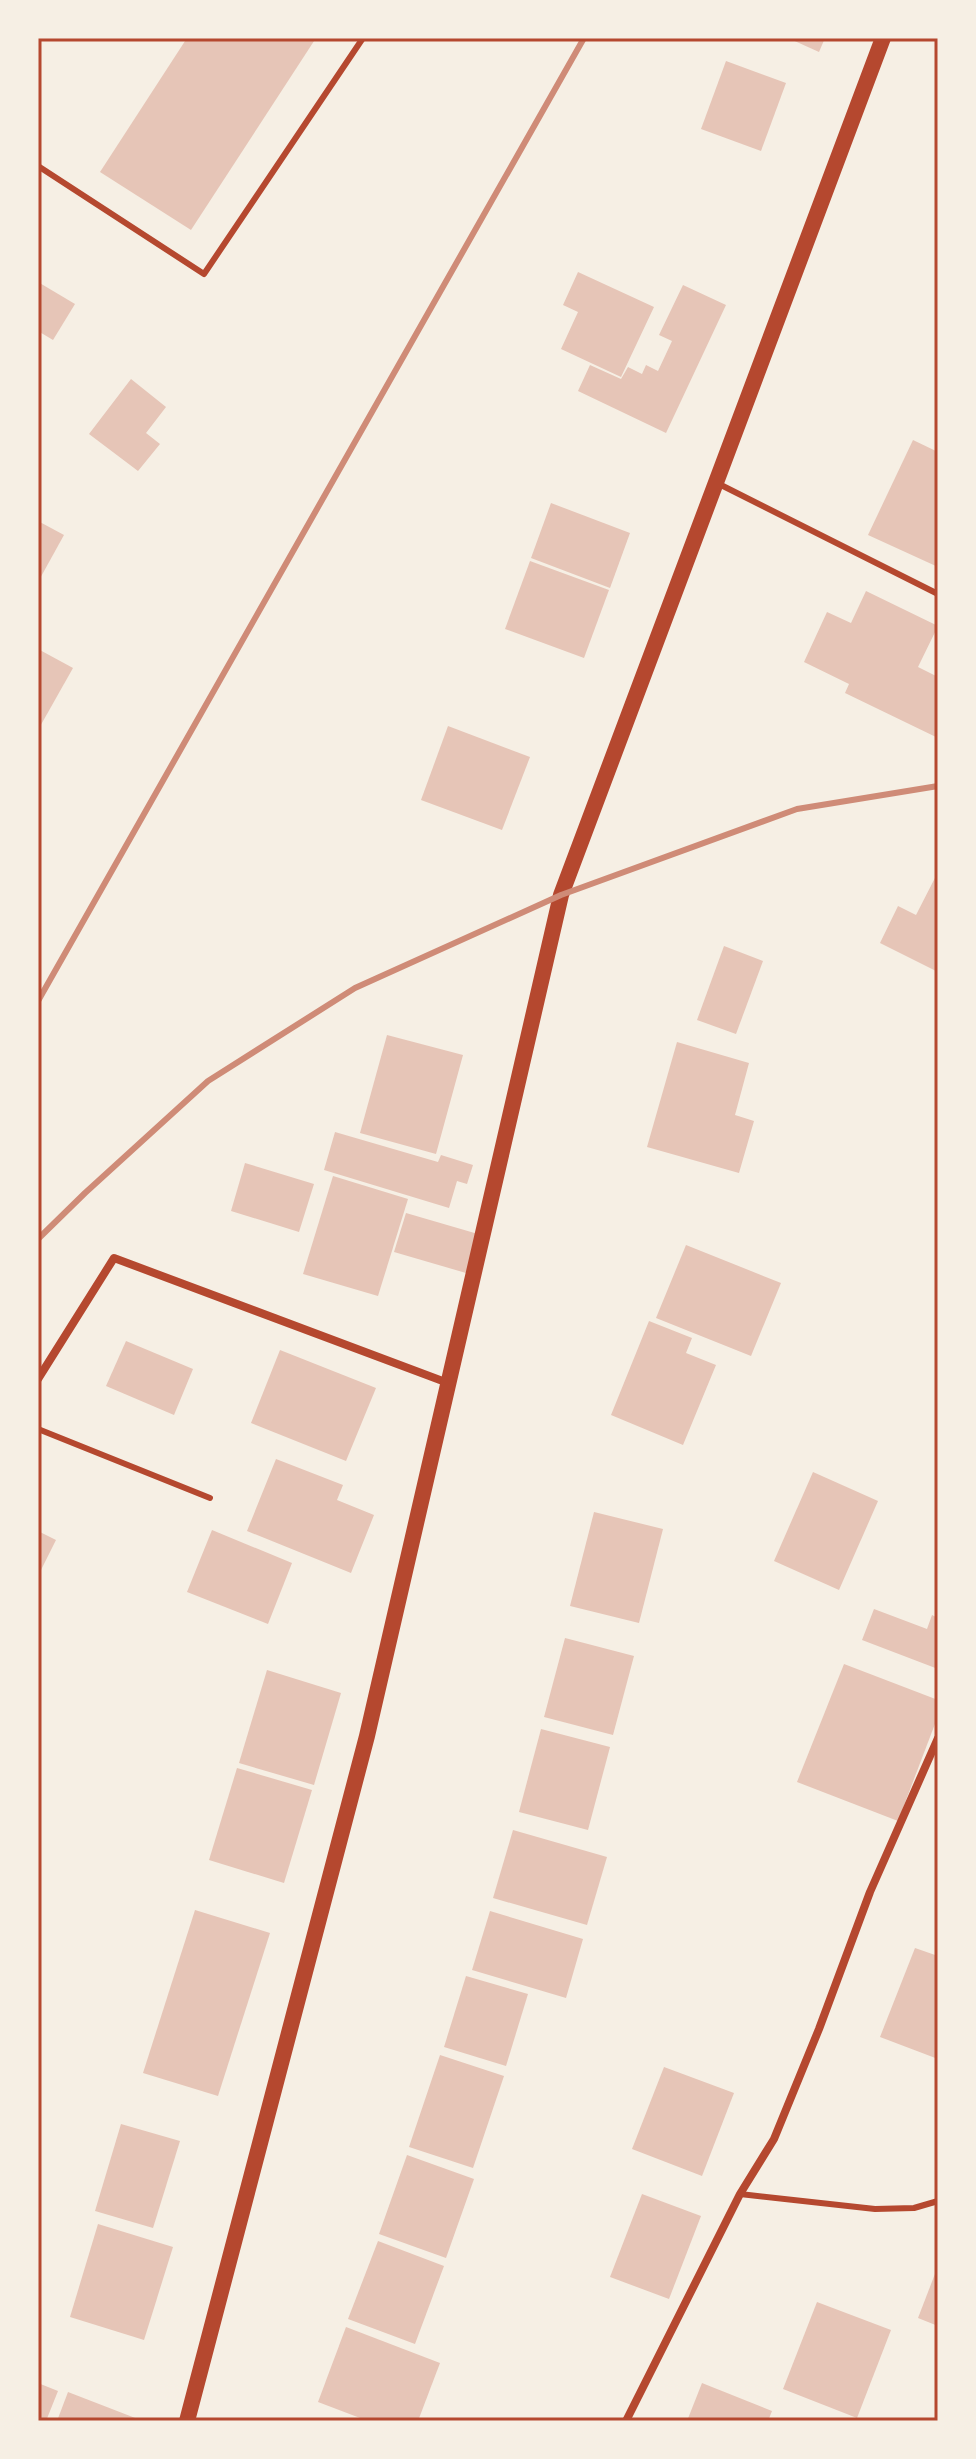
<svg xmlns="http://www.w3.org/2000/svg" width="976" height="2459" viewBox="0 0 976 2459" font-family="'Roboto Condensed',sans-serif">
<style>
.building{fill:#e6c5b7}
.lines{fill:none;stroke-linecap:round;stroke-linejoin:round}
.service{stroke:#b5482f;stroke-width:6}
.minor{stroke:#b5482f;stroke-width:8}
.secondary{stroke:#b5482f;stroke-width:16}
.rail{stroke:#cf8b77;stroke-width:6}
.neatline{fill:none;stroke:#b5482f;stroke-width:3}
</style>
<rect width="100%" height="100%" fill="#f6efe4"/>
<g class="building">
<polygon points="187,38 316,38 191,230 100,172"/>
<polygon points="788,38 825,38 819,52"/>
<polygon points="726,61 786,83 761,151 701,129"/>
<polygon points="578,272 654,307 621,377 561,349 578,312 563,305"/>
<polygon points="38,282 75,304 53,340 38,331"/>
<polygon points="683,285 726,305 666,433 578,391 590,365 621,379 628,367 642,374 646,365 658,371 672,341 659,335"/>
<polygon points="131,379 166,407 146,433 160,444 138,471 89,434"/>
<polygon points="913,440 938,452 938,567 868,535"/>
<polygon points="551,503 630,533 610,588 531,558"/>
<polygon points="38,521 64,535 38,582"/>
<polygon points="530,561 609,590 584,658 505,629"/>
<polygon points="866,591 938,626 918,667 938,677 938,738 845,693 849,684 804,662 827,612 851,623"/>
<polygon points="38,649 73,668 38,730"/>
<polygon points="448,726 530,757 502,830 421,800"/>
<polygon points="938,872 938,972 880,943 898,906 916,915"/>
<polygon points="724,946 763,961 736,1034 697,1020"/>
<polygon points="387,1035 463,1055 436,1154 360,1133"/>
<polygon points="677,1042 749,1063 735,1115 754,1121 739,1173 647,1147"/>
<polygon points="335,1132 438,1162 441,1155 473,1165 467,1184 457,1181 449,1208 324,1170"/>
<polygon points="245,1163 314,1184 299,1232 231,1211"/>
<polygon points="333,1176 408,1199 378,1296 303,1274"/>
<polygon points="406,1213 478,1234 466,1273 394,1252"/>
<polygon points="686,1245 781,1283 751,1356 656,1318"/>
<polygon points="649,1321 692,1338 686,1353 716,1365 683,1445 611,1415"/>
<polygon points="126,1341 193,1369 174,1415 106,1386"/>
<polygon points="280,1350 376,1388 346,1461 251,1423"/>
<polygon points="276,1459 343,1485 337,1500 374,1515 351,1573 247,1531"/>
<polygon points="813,1472 878,1501 839,1590 774,1561"/>
<polygon points="594,1512 663,1529 639,1623 570,1606"/>
<polygon points="212,1530 292,1563 268,1624 187,1592"/>
<polygon points="38,1531 56,1540 38,1576"/>
<polygon points="874,1609 927,1629 932,1615 938,1618 938,1669 862,1640"/>
<polygon points="565,1638 634,1656 613,1735 544,1717"/>
<polygon points="844,1664 938,1700 938,1716 898,1821 797,1782"/>
<polygon points="267,1670 341,1693 314,1785 239,1763"/>
<polygon points="541,1729 610,1747 588,1830 519,1812"/>
<polygon points="237,1768 312,1790 284,1883 209,1860"/>
<polygon points="513,1830 607,1857 587,1925 493,1898"/>
<polygon points="195,1910 270,1933 218,2096 143,2073"/>
<polygon points="490,1911 583,1939 566,1998 472,1970"/>
<polygon points="915,1948 938,1956 938,2059 880,2037"/>
<polygon points="466,1976 528,1994 506,2066 444,2047"/>
<polygon points="440,2055 504,2076 473,2168 409,2147"/>
<polygon points="664,2067 734,2093 702,2176 632,2149"/>
<polygon points="121,2124 180,2141 153,2228 95,2211"/>
<polygon points="407,2155 474,2179 446,2258 379,2234"/>
<polygon points="642,2194 701,2216 669,2299 610,2277"/>
<polygon points="98,2224 173,2247 144,2340 70,2317"/>
<polygon points="378,2241 444,2266 415,2344 348,2319"/>
<polygon points="938,2266 938,2326 918,2318"/>
<polygon points="817,2302 891,2330 857,2418 783,2389"/>
<polygon points="346,2327 440,2363 418,2421 368,2421 318,2402"/>
<polygon points="38,2383 58,2391 46,2421 38,2421"/>
<polygon points="702,2383 772,2411 768,2421 687,2421"/>
<polygon points="68,2392 143,2421 57,2421"/>
</g>
<g class="lines">
<g class="service">
<polyline points="38,166 204,274 363,38"/>
<polyline points="717,483 938,594"/>
<polyline points="38,1429 210,1498"/>
<polyline points="740,2194 875,2209 914,2208 938,2201"/>
</g>
<g class="minor">
<polyline points="38,1379 114,1258 448,1383"/>
<polyline points="626,2421 740,2194 774,2139 819,2029 870,1892 938,1738"/>
</g>
<polyline class="secondary" points="187,2421 367,1736 561,895 883,38"/>
<g class="rail">
<polyline points="38,1001 584,38"/>
<polyline points="38,1239 85,1193 208,1081 355,988 561,895 797,809 938,786"/>
</g>
</g>
<rect width="976" height="2459" fill="none" stroke="#f6efe4" stroke-width="80"/>
<rect x="40" y="40" width="896" height="2379" class="neatline"/>
</svg>
